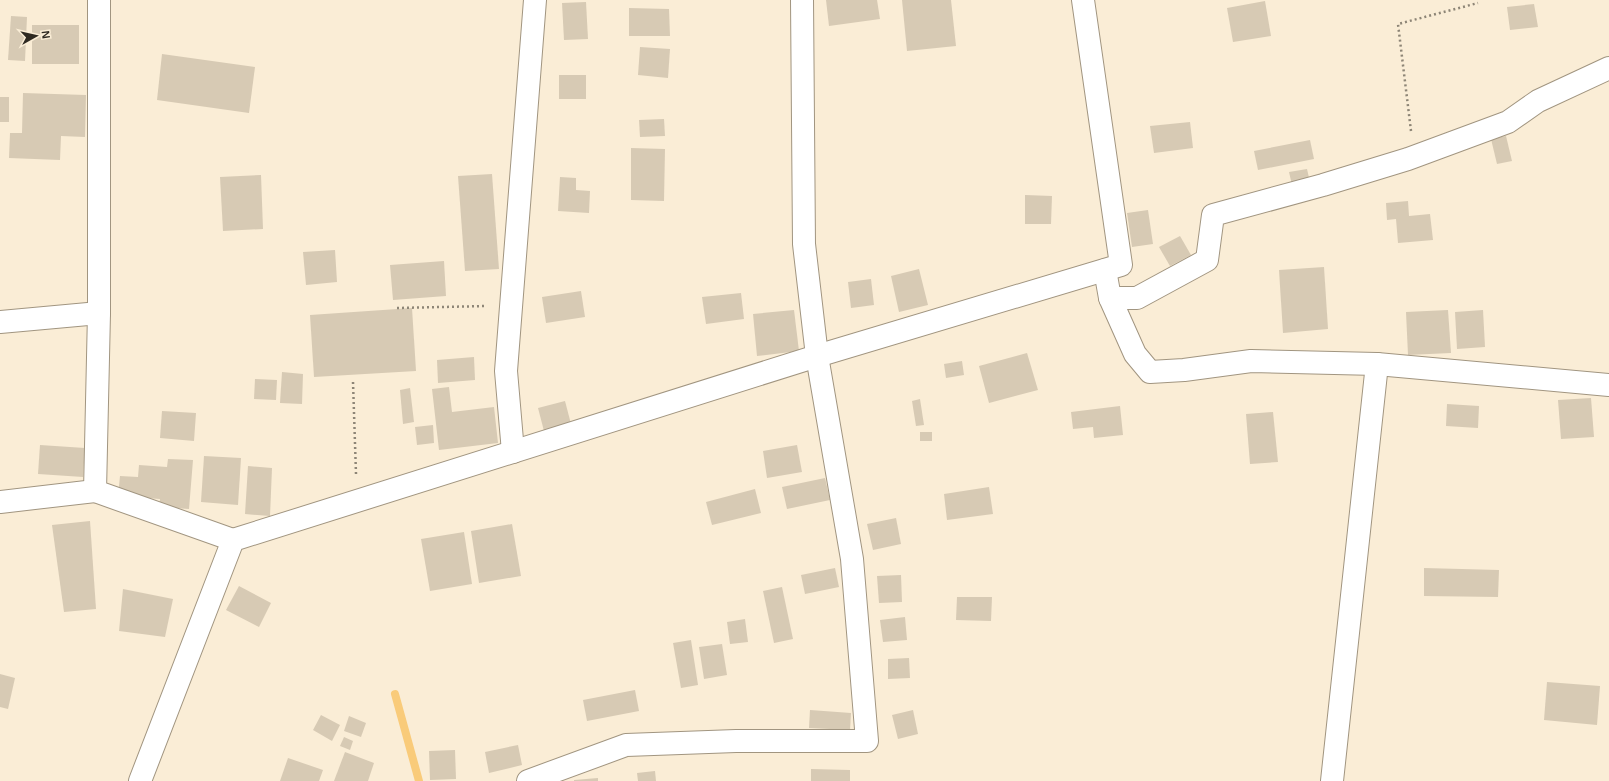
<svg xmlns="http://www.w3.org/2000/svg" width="1609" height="781" viewBox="0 0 1609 781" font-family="Helvetica,sans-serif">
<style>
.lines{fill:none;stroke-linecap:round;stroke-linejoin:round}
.stream{stroke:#f9cb7a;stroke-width:8}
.building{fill:#d7cab4}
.minor-casing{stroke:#a19580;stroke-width:24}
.path{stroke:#8d8576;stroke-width:2.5;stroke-dasharray:2 3;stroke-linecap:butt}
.minor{stroke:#fff;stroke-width:22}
</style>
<rect width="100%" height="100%" fill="#faedd6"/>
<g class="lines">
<polyline class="stream" points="395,694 419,781"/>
</g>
<g class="building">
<polygon points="826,0 877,0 880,19 829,26"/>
<polygon points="902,0 951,0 956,46 907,51"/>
<polygon points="1265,1 1271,36 1233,42 1227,8"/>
<polygon points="586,2 588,39 564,40 562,3"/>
<polygon points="1534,4 1538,27 1510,30 1507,7"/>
<polygon points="629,8 669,9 670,36 629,36"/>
<polygon points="11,16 27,17 25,61 8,60"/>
<rect x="32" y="25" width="47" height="39"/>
<polygon points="640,47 670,49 668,78 638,75"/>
<polygon points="162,54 255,67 249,113 157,100"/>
<rect x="559" y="75" width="27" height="24"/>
<polygon points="23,93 86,95 85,137 61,136 60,160 9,158 10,133 22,133"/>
<rect x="0" y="97" width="9" height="25"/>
<polygon points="664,119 665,136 640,137 639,120"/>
<polygon points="1190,122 1193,148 1154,153 1150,126"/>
<polygon points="1506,136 1512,161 1497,164 1491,139"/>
<polygon points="1310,140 1314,159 1258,170 1254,151"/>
<polygon points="631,148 665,149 664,201 631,200"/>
<polygon points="1307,169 1310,182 1292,185 1289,172"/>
<polygon points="492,174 499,269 465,271 458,176"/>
<polygon points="261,175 263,229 223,231 220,177"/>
<polygon points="560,177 576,178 576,190 590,191 589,213 558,211"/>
<polygon points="1025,195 1052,196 1051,224 1025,224"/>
<polygon points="1408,201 1409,216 1430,214 1433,240 1398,243 1396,219 1387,220 1386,203"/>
<polygon points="1148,210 1153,244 1132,247 1127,213"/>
<polygon points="1180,236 1191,255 1170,266 1159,247"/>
<polygon points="335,250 337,282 306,285 303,252"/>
<polygon points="444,261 446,296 393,300 390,265"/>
<polygon points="1324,267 1328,329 1283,333 1279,270"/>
<polygon points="919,269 928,305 899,312 891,276"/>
<polygon points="871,279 874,305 851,308 848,282"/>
<polygon points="581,291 585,317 546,323 542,297"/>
<polygon points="741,293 744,319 706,324 702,297"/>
<polygon points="412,308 416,371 314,377 310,315"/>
<polygon points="794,310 799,351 757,356 753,314"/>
<polygon points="1448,310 1451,353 1408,355 1406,312"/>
<polygon points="1483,310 1485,347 1457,349 1455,312"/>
<polygon points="1027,353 1038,390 989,403 979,366"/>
<polygon points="474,357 475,380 438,383 437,360"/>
<polygon points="962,361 964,375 946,378 944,364"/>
<polygon points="282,372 303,374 302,404 280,403"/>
<polygon points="255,379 277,380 276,400 254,399"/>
<polygon points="449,387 452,412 494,407 498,443 439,450 432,389"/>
<polygon points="410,388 414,422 403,424 400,390"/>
<polygon points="1591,398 1594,437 1561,439 1558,400"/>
<polygon points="920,399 924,425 916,426 912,401"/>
<polygon points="565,401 571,424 544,431 538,408"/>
<polygon points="1447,404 1479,406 1478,428 1446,426"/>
<polygon points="1120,406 1123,435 1094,438 1093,427 1073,429 1071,412"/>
<polygon points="162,411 196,413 194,441 160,438"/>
<polygon points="1273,412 1278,462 1250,464 1246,414"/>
<polygon points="433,425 434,443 417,445 415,427"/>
<rect x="920" y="432" width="12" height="9"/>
<polygon points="40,445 85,448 83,477 38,474"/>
<polygon points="797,445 802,472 767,478 763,451"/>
<polygon points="204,456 241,458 238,505 201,502"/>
<polygon points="168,459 193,460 189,509 159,507 160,499 118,496 120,476 138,477 139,465 167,467"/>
<polygon points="248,466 272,468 270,516 245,514"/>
<polygon points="825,478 830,500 787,509 782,487"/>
<polygon points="989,487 993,514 947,520 944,494"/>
<polygon points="755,489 761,513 712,525 706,502"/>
<polygon points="896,518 901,544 873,550 867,524"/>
<polygon points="90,521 96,609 64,612 52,525"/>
<polygon points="512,524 521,576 479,583 471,531"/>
<polygon points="464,532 472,584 430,591 421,539"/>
<polygon points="835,568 839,587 805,594 801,575"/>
<polygon points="1424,568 1499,570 1498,597 1424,596"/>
<polygon points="901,575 902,602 879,603 877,576"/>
<polygon points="239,586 271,603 259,627 226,610"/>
<polygon points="782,587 793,639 774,643 763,591"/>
<polygon points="123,589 173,599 165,637 119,631"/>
<polygon points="957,597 992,597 991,621 956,620"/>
<polygon points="905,617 907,640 883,642 880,620"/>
<polygon points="745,619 748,642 730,644 727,622"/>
<polygon points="691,640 698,685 681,688 673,643"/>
<polygon points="722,644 727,675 704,679 699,647"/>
<polygon points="909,658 910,678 888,679 888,659"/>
<polygon points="0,674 15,678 8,709 0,707"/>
<polygon points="1547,682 1600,686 1597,725 1544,720"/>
<polygon points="635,690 639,711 587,721 583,700"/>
<polygon points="810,710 851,713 850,730 809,728"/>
<polygon points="913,710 918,734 898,739 892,715"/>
<polygon points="321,715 340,725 332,741 313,730"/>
<polygon points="349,716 366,723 361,737 344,731"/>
<polygon points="344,737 353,741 350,750 340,746"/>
<polygon points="518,745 522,765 489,773 485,752"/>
<polygon points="455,750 456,779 430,780 429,751"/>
<polygon points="345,752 374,763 368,781 334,781"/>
<polygon points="288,758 323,770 319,781 280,781"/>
<polygon points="811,769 850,770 850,781 811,781"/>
<polygon points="655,771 656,781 638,781 637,773"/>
<polygon points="598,778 598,781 574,781 574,780"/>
</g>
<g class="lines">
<defs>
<g id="minor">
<polyline points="99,0 99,313 95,491 233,540"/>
<polyline points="1105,270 1110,298 1137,298 1207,260 1213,215 1323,185 1408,159 1508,122 1538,101 1609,68"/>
<polyline points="1110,298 1135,354 1150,372 1184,370 1251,361 1377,364 1609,385"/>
<polyline points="0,322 99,313"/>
<polyline points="513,452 506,371 535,0"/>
<polyline points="0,502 95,491"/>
<polyline points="140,781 233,540 817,356 1121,265 1083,0"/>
<polyline points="528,781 626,745 736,741 867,741 852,559 817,356 804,244 802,0"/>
<polyline points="1332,781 1377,364"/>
</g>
</defs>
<use href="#minor" class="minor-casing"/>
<g class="path">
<polyline points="1411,131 1398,24 1478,3"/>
<polyline points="397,308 486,306"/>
<polyline points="353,382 356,474"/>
</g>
<use href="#minor" class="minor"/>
</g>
<g transform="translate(36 36) rotate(82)" stroke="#faedd6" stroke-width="3" paint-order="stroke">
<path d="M0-3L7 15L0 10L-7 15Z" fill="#2e2921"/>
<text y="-6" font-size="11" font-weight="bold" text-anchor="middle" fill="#2e2921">N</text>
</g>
</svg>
